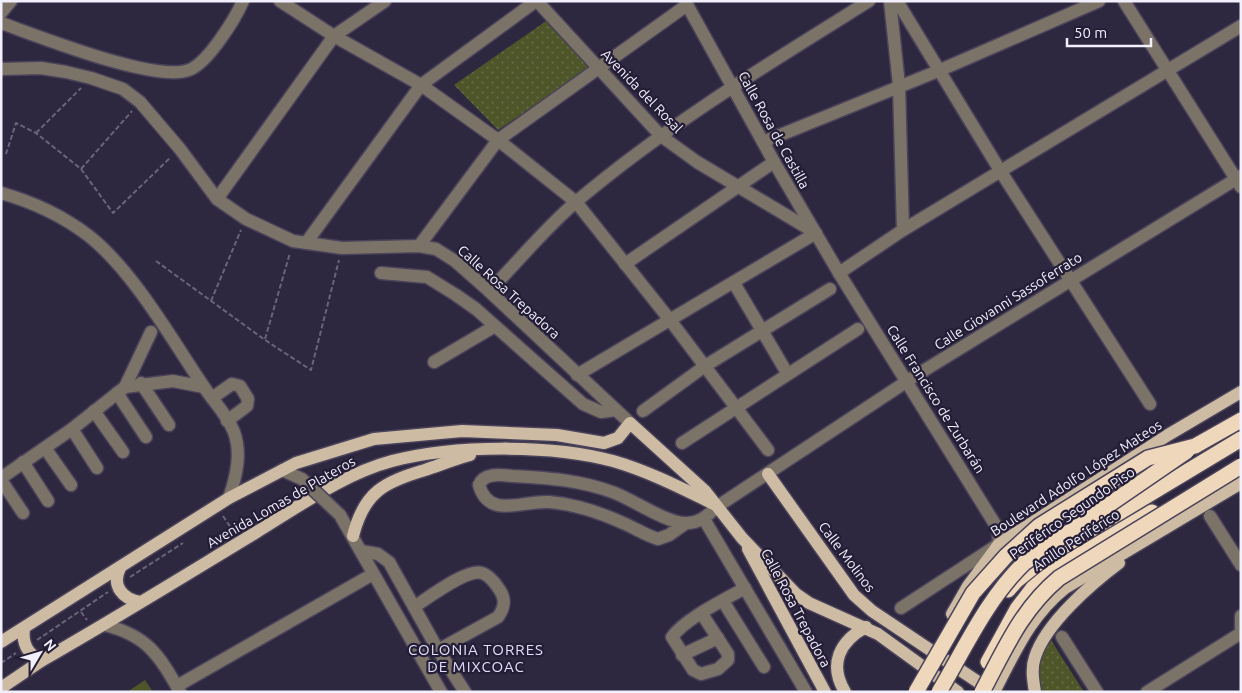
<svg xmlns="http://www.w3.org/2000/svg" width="1242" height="693" viewBox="0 0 1242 693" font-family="Ubuntu,sans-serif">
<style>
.grass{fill:#4d5529}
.park{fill:url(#park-dots)}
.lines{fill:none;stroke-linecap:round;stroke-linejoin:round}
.minor-casing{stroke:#4a435a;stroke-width:15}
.major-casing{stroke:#4a435a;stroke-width:15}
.highway-casing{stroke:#4a435a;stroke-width:18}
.path{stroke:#6a647a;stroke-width:2;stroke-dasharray:5 2.5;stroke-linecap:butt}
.minor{stroke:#7c7368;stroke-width:12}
.major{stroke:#cdbba3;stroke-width:12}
.highway{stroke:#eed7ba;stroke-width:15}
.minor-bridge-casing{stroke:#4a435a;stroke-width:15;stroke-linecap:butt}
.highway-bridge-casing{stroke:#4a435a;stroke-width:18;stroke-linecap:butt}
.minor-bridge{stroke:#7c7368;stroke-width:12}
.highway-bridge{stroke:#eed7ba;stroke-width:15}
.labels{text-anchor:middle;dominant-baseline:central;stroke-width:4.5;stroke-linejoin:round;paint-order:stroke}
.street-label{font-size:14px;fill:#f3f0fd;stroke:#241d36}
.neighbourhood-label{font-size:15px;letter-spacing:1px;fill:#e3e0fe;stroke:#241d36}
</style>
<defs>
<pattern id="park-dots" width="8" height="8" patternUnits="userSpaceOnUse" patternTransform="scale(1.25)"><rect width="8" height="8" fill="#4d5529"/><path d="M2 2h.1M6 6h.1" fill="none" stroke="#676e49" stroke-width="1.8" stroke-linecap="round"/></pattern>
</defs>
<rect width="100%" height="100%" fill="#2e2740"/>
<polygon class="grass" points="145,680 153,692 127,692"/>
<g class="park">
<polygon points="549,19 593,66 498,130 454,85"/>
<path d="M 1049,637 L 1084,692 L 1038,692 C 1036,674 1038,653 1049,637 Z"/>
</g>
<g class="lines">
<defs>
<g id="minor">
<polyline points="280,1 334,36 421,85 498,140 576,202 670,320 768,450"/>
<polyline points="537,1 661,136 697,162 816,233 577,375"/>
<polyline points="685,1 774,162 839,273 998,529 999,544 901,608"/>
<polyline points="890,1 899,85 903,230"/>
<polyline points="897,1 1001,172 1150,404"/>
<polyline points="1124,1 1241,187"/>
<polyline points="1,13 11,1"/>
<path d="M 1,23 C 38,36 155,83 189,70 C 208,63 235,19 243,1"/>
<polyline points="1,69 41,68 66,72 91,78 123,89 140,102 180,149 217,199 246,219 293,241 342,248 419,246 436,249 455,261 489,291 630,423"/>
<polyline points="763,142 938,71 1099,1"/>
<path d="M 1,193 C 33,202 63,216 89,236 C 133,271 171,338 202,384 C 212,400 227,414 234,432 C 242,454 236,477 229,498"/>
<polyline points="217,199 334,36 385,1"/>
<polyline points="306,243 421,85 536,1"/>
<polyline points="419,246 498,140 687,5"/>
<polyline points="625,264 774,162"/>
<polyline points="381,273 427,277 456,295 476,309 583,404 601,412 616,410"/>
<polyline points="839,273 903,230 1241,26"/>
<polyline points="734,283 787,373"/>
<path d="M 489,291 C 518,262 545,228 577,201 C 667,125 768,64 869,1"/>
<polyline points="434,362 495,326"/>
<polyline points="141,383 169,425"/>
<polyline points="125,387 151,332"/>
<polyline points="117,393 146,437"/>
<polyline points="212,398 232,384 240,386 248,399 247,406 227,421"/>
<polyline points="94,411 123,452"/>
<polyline points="643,411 705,366 830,289"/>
<polyline points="72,429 97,468"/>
<polyline points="682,443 858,329"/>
<polyline points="45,448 71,485"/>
<polyline points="23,462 48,501"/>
<polyline points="282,470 302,479"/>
<polyline points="1,478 72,429 125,387 173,381 204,387"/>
<polyline points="1,480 23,513"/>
<polyline points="340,515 441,692"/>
<polyline points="1210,516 1241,565"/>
<polyline points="704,519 806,692"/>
<path d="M 686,523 L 669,535 L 658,539 C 645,535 635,528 623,523 C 601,513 573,504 549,502 C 523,500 489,520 479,485 C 484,472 502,475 513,476 C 548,478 581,480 615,493 C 633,500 667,523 685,523 C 699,524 708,515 718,506 L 915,376 L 1241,176"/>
<polyline points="361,551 378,554 389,562 438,650 465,692"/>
<polyline points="723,601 764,667"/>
<path d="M 414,607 C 428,598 467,568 482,573 C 489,575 495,583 499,589 C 506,599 505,607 498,617 L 438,650"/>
<path d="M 702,614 L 728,654 L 728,660 L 718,669 L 701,674 L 693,670 L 672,637 C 686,618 724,600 745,588"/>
<polyline points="1241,616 1241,628"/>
<path d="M 104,625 C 147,635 159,655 180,692"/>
<polyline points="1062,637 1097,692"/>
<polyline points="682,655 718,638"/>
<polyline points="177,686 373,574"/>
<polyline points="1147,692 1241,633"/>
</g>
<g id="major">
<polyline points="768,474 854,595 872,611 993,692"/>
<path d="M 353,536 C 364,492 384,482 425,470 C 440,465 455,459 470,455"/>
<polyline points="748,549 825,692"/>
<path d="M 120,568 C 111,586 123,599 140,602"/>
<polyline points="952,614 968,586 999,544 1168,435 1241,392"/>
<path d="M 24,628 C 22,644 27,653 41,661"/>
<polyline points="1,642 229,498 296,463 374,439 462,431 557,435 604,443 618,438 630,423 705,491 742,538 796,594 809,603 878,634 958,692"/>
<path d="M 1,688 L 41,661 C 113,620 184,576 255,533 C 298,507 343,474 392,461 C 454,445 551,444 613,461 C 648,471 681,488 714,504"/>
<path d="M 845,692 C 828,664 840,641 866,627"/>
<path d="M 994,692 C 1015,652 1030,616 1065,588 L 1241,483"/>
<path d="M 1035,692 C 1033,680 1031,668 1035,657 C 1046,623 1091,584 1119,563"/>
</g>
<g id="highway">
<polyline points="1195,446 1241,420"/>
<polyline points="1008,590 1016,581 1047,556 1241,439"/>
<polyline points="988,662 1017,609 1033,588 1055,570 1152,512"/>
</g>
</defs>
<use href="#minor" class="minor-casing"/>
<use href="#major" class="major-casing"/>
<use href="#highway" class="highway-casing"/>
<g class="path">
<polyline points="36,133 81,88"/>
<polyline points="6,154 16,123 36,133 81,169 113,213 171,157"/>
<polyline points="81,169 132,111"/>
<polyline points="156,261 265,340 311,370 339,260"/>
<polyline points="211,301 241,230"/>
<polyline points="265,339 290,253"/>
<polyline points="223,516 233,531"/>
<polyline points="130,577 183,543"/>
<polyline points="81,612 87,620"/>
<polyline points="37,640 108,592"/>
<polyline points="1,663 16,653"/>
</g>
<use href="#minor" class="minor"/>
<use href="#major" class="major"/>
<use href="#highway" class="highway"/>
<defs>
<polyline id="minor-bridge" points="302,479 340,515"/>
<g id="highway-bridge">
<polyline points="916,692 973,593 1006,556 1039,526 1148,458 1195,446"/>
<path d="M 939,692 C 965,648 987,599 1024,563 L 1187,451"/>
<path d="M 982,692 C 1005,649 1021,610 1059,578 L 1241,466"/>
</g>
</defs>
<use href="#minor-bridge" class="minor-bridge-casing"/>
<use href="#highway-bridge" class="highway-bridge-casing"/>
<use href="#minor-bridge" class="minor-bridge"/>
<use href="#highway-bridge" class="highway-bridge"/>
</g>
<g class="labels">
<g class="street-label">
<text transform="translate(642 91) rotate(46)">Avenida del Rosal</text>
<text transform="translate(774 130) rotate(61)">Calle Rosa de Castilla</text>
<text transform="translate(509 292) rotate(42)">Calle Rosa Trepadora</text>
<text transform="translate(1008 301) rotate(-32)">Calle Giovanni Sassoferrato</text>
<text transform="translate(936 399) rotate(58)">Calle Francisco de Zurbarán</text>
<text transform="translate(1076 478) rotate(-33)">Boulevard Adolfo López Mateos</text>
<text transform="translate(281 502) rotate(-30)">Avenida Lomas de Plateros</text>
<text transform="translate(1072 513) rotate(-35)">Periférico Segundo Piso</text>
<text transform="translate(1076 540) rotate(-33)">Anillo Periférico</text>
<text transform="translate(847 557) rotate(53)">Calle Molinos</text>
<text transform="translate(796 608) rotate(62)">Calle Rosa Trepadora</text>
</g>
<g class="neighbourhood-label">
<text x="476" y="649">COLONIA TORRES<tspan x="476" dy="17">DE MIXCOAC</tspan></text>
</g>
</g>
<rect width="1242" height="693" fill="none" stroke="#f3f0fd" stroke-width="5"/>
<g transform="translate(40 653) rotate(52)" stroke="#241d36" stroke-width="4" paint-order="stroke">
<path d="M0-4L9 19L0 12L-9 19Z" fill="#f3f0fd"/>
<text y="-8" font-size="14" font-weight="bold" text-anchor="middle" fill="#f3f0fd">N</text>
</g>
<path d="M1067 38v8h84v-8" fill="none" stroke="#f3f0fd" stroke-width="2.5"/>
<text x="1074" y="38" font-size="15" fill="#f3f0fd" stroke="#241d36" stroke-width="4" paint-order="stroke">50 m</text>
</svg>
